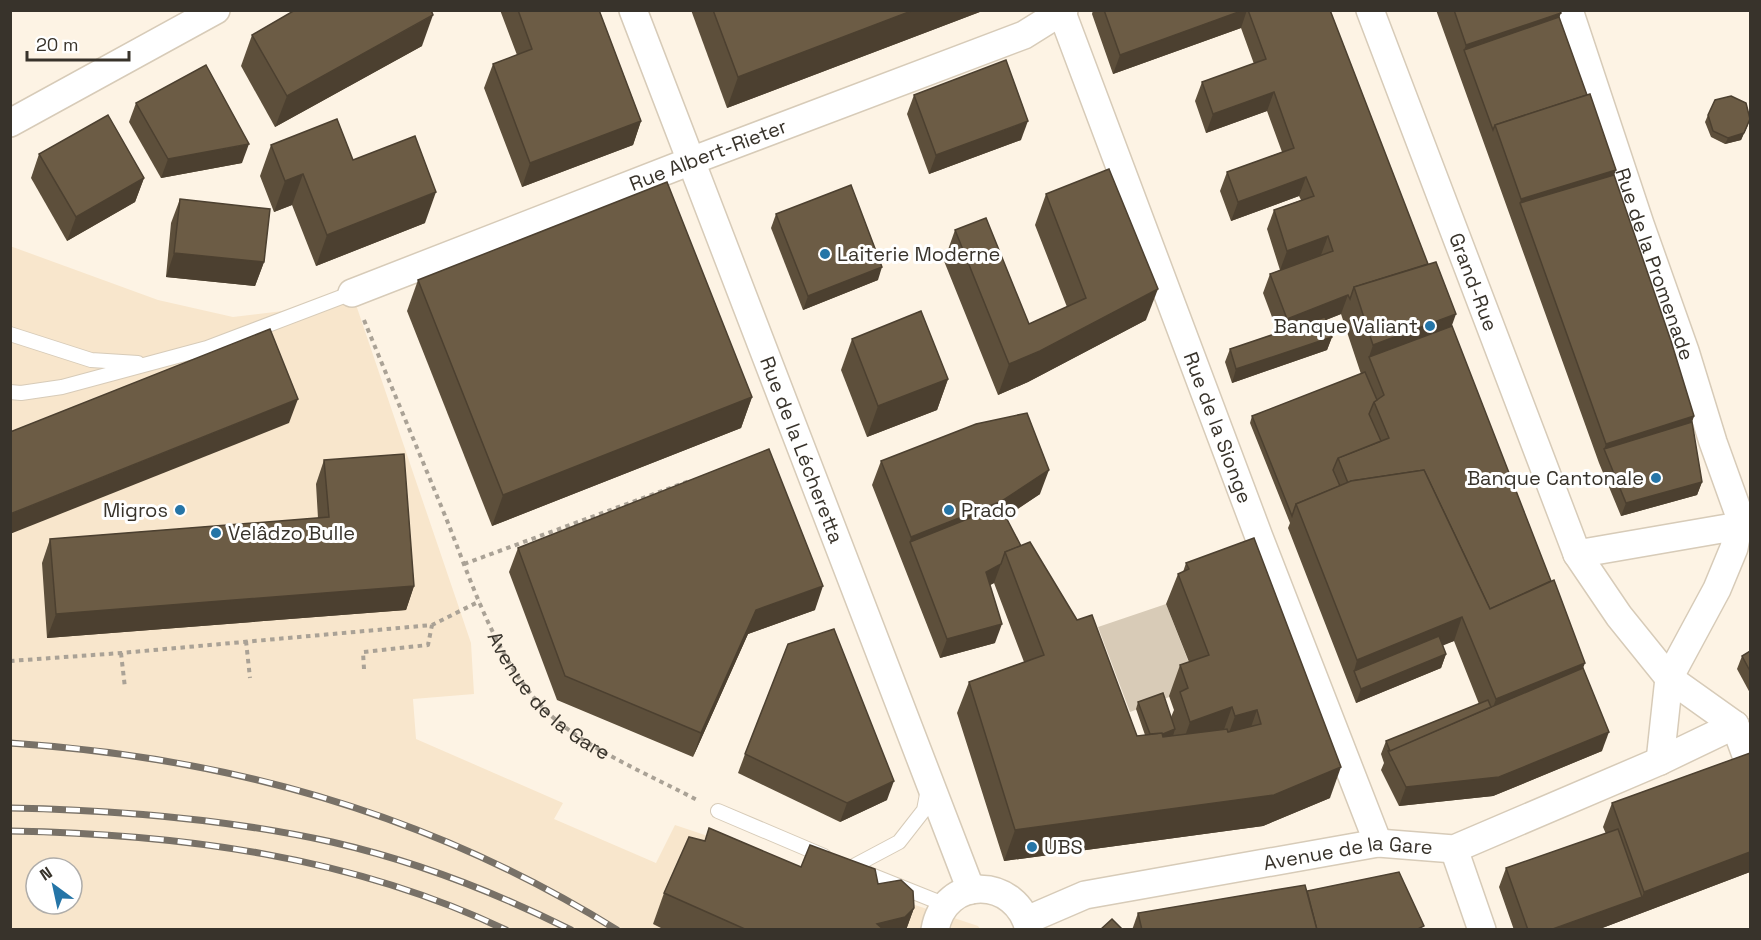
<svg xmlns="http://www.w3.org/2000/svg" width="1761" height="940" viewBox="0 0 1761 940" font-family="'Space Grotesk',sans-serif">
<style>
.built{fill:#f8e6cc;fill-rule:evenodd}
.green{fill:#d8cbb7}
.lines{fill:none;stroke-linecap:round;stroke-linejoin:round}
.lane-casing{stroke:#d7cbb8;stroke-width:16}
.street-casing{stroke:#d7cbb8;stroke-width:30}
.path{stroke:#aaa296;stroke-width:4;stroke-dasharray:4.5 4.5;stroke-linecap:butt}
.lane{stroke:#fff;stroke-width:14}
.street{stroke:#fff;stroke-width:27}
.rail-casing{stroke:#787167;stroke-width:7}
.rail{stroke:#fff;stroke-width:4.5;stroke-dasharray:14;stroke-linecap:butt}
.wall{fill:#5d4f3b}
.shaded-wall{fill:#4c4030}
.building{fill:#6c5c45;stroke:#4c4030;stroke-width:1.5}
.poi-dot{fill:#2575a7;stroke:#fff;stroke-width:2}
.labels{text-anchor:middle;dominant-baseline:central;stroke-width:6;stroke-linejoin:round;paint-order:stroke}
.street-label{font-size:20px;fill:#38332b;stroke:#fff}
.poi-label{font-size:20px;fill:#38332b;stroke:#fff;text-anchor:start}
</style>
<rect width="100%" height="100%" fill="#fdf3e4"/>
<path class="built" d="M 10,246 L 158,300 L 233,317 L 283,311 L 352,293 L 471,643 L 474,694 L 413,699 L 416,739 L 563,803 L 554,819 L 656,863 L 675,825 L 978,926 L 980,929 L 11,929 ZM 36,868 L 72,868 L 72,904 L 36,904 Z"/>
<polygon class="green" points="1166,604 1198,686 1130,712 1098,627"/>
<g class="lines">
<defs>
<g id="lane">
<polyline points="10,334 91,360 138,363"/>
<polyline points="10,392 21,393 62,387 207,348 352,293"/>
<polyline points="718,811 824,856"/>
<polyline points="852,867 899,842 924,810 928,789"/>
<polyline points="861,871 946,905"/>
</g>
<g id="street">
<path id="s2" d="M 633,10 L 971,890"/>
<path id="s3" d="M 1061,10 L 1259,537 L 1378,843"/>
<path id="s4" d="M 1370,10 L 1577,554 L 1619,616 L 1669,678 L 1735,725"/>
<path id="s5" d="M 1569,10 L 1640,224 L 1685,351 L 1713,442 L 1740,517 L 1734,548 L 1717,589 L 1669,678 L 1660,761"/>
<polyline points="10,123 216,10"/>
<path id="s6" d="M 352,293 L 691,161 L 1024,35 L 1064,10"/>
<polyline points="1577,554 1739,526"/>
<polyline points="1735,725 1750,766"/>
<polyline points="1454,849 1482,930"/>
<path id="s7" d="M 1027,920 L 1085,895 L 1378,843 L 1454,849 L 1660,761 L 1735,725"/>
<path d="M 935,930 C 944,875 1017,876 1029,930"/>
</g>
</defs>
<use href="#lane" class="lane-casing"/>
<use href="#street" class="street-casing"/>
<g class="path">
<path id="s1" d="M 364,320 C 391,386 419,452 446,518 C 473,585 499,671 556,720 C 594,752 654,777 699,801"/>
<polyline points="464,564 692,480"/>
<polyline points="246,641 250,678"/>
<polyline points="121,653 125,688"/>
<polyline points="10,661 121,653 432,625 480,601"/>
<polyline points="364,669 363,652 428,645 432,625"/>
</g>
<use href="#lane" class="lane"/>
<use href="#street" class="street"/>
<defs>
<g id="rail">
<path d="M 10,743 C 228,757 431,814 617,930"/>
<path d="M 10,808 C 118,810 227,819 332,842 C 415,861 495,892 571,930"/>
<path d="M 10,831 C 179,834 352,856 506,930"/>
</g>
</defs>
<use href="#rail" class="rail-casing"/>
<use href="#rail" class="rail"/>
</g>
<g class="wall">
<polygon points="500,10 599,10 641,121 633,145 522,187 484,88 493,64 517,55"/>
<polygon points="691,10 985,10 727,108"/>
<polygon points="1093,10 1330,10 1583,668 1602,751 1493,796 1399,806 1381,770 1384,763 1381,754 1386,741 1479,704 1454,641 1442,645 1446,654 1441,668 1356,703 1288,528 1290,523 1250,423 1252,416 1361,374 1341,314 1326,320 1332,337 1327,350 1232,383 1225,362 1230,349 1278,333 1263,293 1270,274 1280,270 1267,229 1274,210 1301,200 1299,196 1231,221 1220,191 1227,172 1282,152 1267,111 1206,133 1195,101 1202,82 1254,64 1241,28 1113,74 1092,14"/>
<polygon points="1436,10 1560,10 1559,17 1614,175 1694,416 1692,422 1702,482 1697,495 1621,516 1599,463"/>
<polygon points="252,35 422,46 275,127 241,66"/>
<polygon points="914,95 1021,140 929,174 907,114"/>
<polygon points="136,103 242,163 161,178 129,122"/>
<polygon points="1708,115 1748,125 1741,140 1725,144 1711,137 1705,122"/>
<polygon points="271,145 353,160 425,223 316,266 292,205 274,212 260,176"/>
<polygon points="39,154 144,178 135,202 67,241 31,178"/>
<polygon points="1046,194 1146,320 1028,382 998,395 944,261 955,230 1029,324 1067,307 1035,225"/>
<polygon points="180,199 264,262 255,286 166,277 171,223"/>
<polygon points="776,214 878,280 803,310 771,228"/>
<polygon points="418,280 752,397 741,428 492,526 407,311"/>
<polygon points="852,339 948,379 937,410 867,437 841,370"/>
<polygon points="324,460 414,586 406,610 47,638 42,563 50,539 318,518 316,484"/>
<polygon points="881,461 1040,494 1006,517 1021,546 1137,736 1145,735 1136,709 1138,702 1171,717 1174,710 1169,696 1180,665 1189,662 1166,604 1178,574 1183,572 1186,563 1330,798 1263,826 1004,861 957,713 969,682 1024,662 994,583 990,585 995,643 940,658 872,485"/>
<polygon points="518,548 815,610 748,634 693,757 557,700 509,572"/>
<polygon points="1750,651 1750,693 1737,669 1742,656"/>
<polygon points="1750,753 1750,872 1597,930 1514,930 1499,887 1506,868 1606,834 1603,827 1612,803"/>
<polygon points="745,754 887,800 840,822 738,773"/>
<polygon points="801,867 878,884 914,908 906,930 665,930 653,924 664,893"/>
<polygon points="1307,891 1422,930 1132,930 1138,913"/>
</g>
<g class="shaded-wall">
<polygon points="914,10 985,10 727,108 738,77"/>
<polygon points="1244,10 1247,10 1241,28 1113,74 1120,55"/>
<polygon points="1561,13 1552,36 1464,50 1466,45"/>
<polygon points="433,15 422,46 275,127 287,96"/>
<polygon points="1274,92 1267,111 1206,133 1213,114"/>
<polygon points="1750,119 1741,140 1725,144 1728,138"/>
<polygon points="641,121 633,145 522,187 530,163"/>
<polygon points="1028,121 1021,140 929,174 936,155"/>
<polygon points="249,144 242,163 161,178 168,159"/>
<polygon points="1616,170 1607,194 1520,203 1521,199"/>
<polygon points="303,174 292,205 274,212 285,181"/>
<polygon points="1306,177 1299,196 1231,221 1238,202"/>
<polygon points="144,178 135,202 67,241 76,217"/>
<polygon points="436,192 425,223 316,266 327,235"/>
<polygon points="1328,236 1321,255 1280,270 1287,251"/>
<polygon points="174,253 264,262 255,286 166,277"/>
<polygon points="882,267 878,280 803,310 808,296"/>
<polygon points="1158,289 1146,320 1028,382 998,395 1009,364"/>
<polygon points="1348,295 1341,314 1280,338 1287,319"/>
<polygon points="1456,314 1445,345 1369,357 1373,345"/>
<polygon points="1332,337 1327,350 1232,383 1236,369"/>
<polygon points="948,379 937,410 867,437 878,406"/>
<polygon points="752,397 741,428 492,526 503,495"/>
<polygon points="298,399 289,423 10,534 10,514"/>
<polygon points="1694,416 1687,435 1604,449 1606,444"/>
<polygon points="1049,470 1040,494 993,525 910,542 911,537"/>
<polygon points="1702,482 1697,495 1621,516 1626,503"/>
<polygon points="1001,564 994,583 979,591 986,572"/>
<polygon points="414,586 406,610 47,638 56,614"/>
<polygon points="823,586 815,610 748,634 693,757 701,733 756,610"/>
<polygon points="1462,617 1454,641 1357,681 1354,671 1357,660"/>
<polygon points="1002,624 995,643 940,658 947,639"/>
<polygon points="1446,654 1441,668 1356,703 1361,689"/>
<polygon points="1585,663 1576,687 1492,710 1496,699"/>
<polygon points="1232,707 1221,738 1179,753 1190,722"/>
<polygon points="1257,710 1246,741 1224,747 1235,716"/>
<polygon points="1175,729 1173,736 1152,738"/>
<polygon points="1609,732 1602,751 1493,796 1399,806 1406,787"/>
<polygon points="1341,767 1330,798 1263,826 1004,861 1015,830"/>
<polygon points="894,781 887,800 840,822 847,803"/>
<polygon points="1750,852 1750,872 1597,930 1550,930 1642,897 1644,892"/>
<polygon points="914,908 906,930 875,930 877,924"/>
</g>
<g class="building">
<polygon points="295,10 431,10 433,15 287,96 252,35"/>
<polygon points="518,10 599,10 641,121 530,163 493,64 532,49"/>
<polygon points="713,10 914,10 738,77"/>
<polygon points="1104,10 1244,10 1120,55"/>
<polygon points="1248,10 1330,10 1428,264 1354,287 1350,299 1348,295 1287,319 1270,274 1333,251 1328,236 1287,251 1274,210 1314,196 1306,177 1238,202 1227,172 1294,148 1274,92 1213,114 1202,82 1266,59"/>
<polygon points="1454,10 1560,10 1561,13 1466,45"/>
<polygon points="1559,17 1587,95 1495,125 1493,130 1464,50"/>
<polygon points="1006,60 1028,121 936,155 914,95"/>
<polygon points="206,65 249,144 168,159 136,103"/>
<polygon points="1590,94 1616,170 1521,199 1495,125"/>
<polygon points="1731,96 1746,103 1750,119 1744,133 1728,138 1713,131 1708,115 1715,100"/>
<polygon points="108,115 144,178 76,217 39,154"/>
<polygon points="337,119 353,160 415,136 436,192 327,235 303,174 285,181 271,145"/>
<polygon points="1109,169 1158,289 1040,351 1009,364 955,230 986,218 1029,324 1086,298 1046,194"/>
<polygon points="1614,175 1671,341 1694,416 1606,444 1520,203"/>
<polygon points="667,182 752,397 503,495 418,280"/>
<polygon points="851,185 882,267 808,296 776,214"/>
<polygon points="180,199 270,209 264,262 174,253"/>
<polygon points="1436,262 1456,314 1373,345 1354,287"/>
<polygon points="921,311 948,379 878,406 852,339"/>
<polygon points="1325,317 1332,337 1236,369 1230,349"/>
<polygon points="1452,326 1551,581 1490,609 1424,470 1351,481 1348,483 1338,458 1389,438 1374,402 1384,395 1369,357"/>
<polygon points="270,329 298,399 10,514 10,432"/>
<polygon points="1365,372 1377,400 1374,402 1369,414 1381,441 1338,458 1333,470 1340,486 1296,504 1292,516 1252,416"/>
<polygon points="1027,413 1049,470 1002,501 911,537 881,461 976,424"/>
<polygon points="1692,422 1702,482 1626,503 1604,449"/>
<polygon points="769,449 823,586 756,610 701,733 565,676 518,548"/>
<polygon points="404,454 414,586 56,614 50,539 329,517 324,460"/>
<polygon points="1424,470 1490,609 1554,580 1585,663 1496,699 1462,617 1357,660 1296,504 1351,481"/>
<polygon points="1000,506 1021,546 1005,552 1001,564 986,572 1002,624 947,639 910,542"/>
<polygon points="1254,538 1341,767 1274,795 1015,830 969,682 1044,655 1005,552 1030,542 1077,620 1092,615 1137,736 1162,733 1163,737 1227,729 1228,732 1261,724 1257,710 1235,716 1232,707 1190,722 1180,692 1188,688 1180,665 1209,655 1178,574 1189,569 1186,563"/>
<polygon points="834,629 894,781 847,803 745,754 788,644"/>
<polygon points="1439,636 1446,654 1361,689 1354,671"/>
<polygon points="1750,651 1750,671 1742,656"/>
<polygon points="1583,668 1609,732 1499,777 1406,787 1388,751"/>
<polygon points="1163,693 1175,729 1163,734 1162,733 1150,734 1138,702"/>
<polygon points="1488,700 1491,707 1390,751 1386,741"/>
<polygon points="1750,753 1750,852 1644,892 1612,803"/>
<polygon points="709,828 801,867 810,845 875,869 878,884 901,880 913,891 914,908 905,917 877,924 884,930 747,930 664,893 689,837 705,841"/>
<polygon points="1618,829 1642,897 1550,930 1528,930 1506,868"/>
<polygon points="1399,872 1424,926 1416,930 1317,930 1307,891"/>
<polygon points="1305,885 1317,930 1142,930 1138,913"/>
<polygon points="1112,919 1123,930 1100,930"/>
</g>
<g class="poi-dot">
<circle cx="825" cy="254" r="6"/>
<circle cx="1430" cy="326" r="6"/>
<circle cx="1656" cy="478" r="6"/>
<circle cx="180" cy="510" r="6"/>
<circle cx="949" cy="510" r="6"/>
<circle cx="216" cy="533" r="6"/>
<circle cx="1032" cy="847" r="6"/>
</g>
<g class="labels">
<g class="street-label">
<text stroke="none"><textPath href="#s6" startOffset="382">Rue Albert-Rieter</textPath></text>
<text stroke="none"><textPath href="#s5" startOffset="268">Rue de la Promenade</textPath></text>
<text stroke="none"><textPath href="#s4" startOffset="291">Grand-Rue</textPath></text>
<text stroke="none"><textPath href="#s3" startOffset="446">Rue de la Sionge</textPath></text>
<text stroke="none"><textPath href="#s2" startOffset="471">Rue de la Lécheretta</textPath></text>
<text stroke="none"><textPath href="#s1" startOffset="424">Avenue de la Gare</textPath></text>
<text stroke="none"><textPath href="#s7" startOffset="330">Avenue de la Gare</textPath></text>
</g>
<g class="poi-label">
<text x="837" y="254">Laiterie Moderne</text>
<text x="1418" y="326" text-anchor="end">Banque Valiant</text>
<text x="1644" y="478" text-anchor="end">Banque Cantonale</text>
<text x="168" y="510" text-anchor="end">Migros</text>
<text x="961" y="510">Prado</text>
<text x="228" y="533">Velâdzo Bulle</text>
<text x="1044" y="847">UBS</text>
</g>
</g>
<rect width="1761" height="940" fill="none" stroke="#38332b" stroke-width="24"/>
<g transform="translate(54 886) rotate(327)"><circle r="28" fill="#ffffff" stroke="#afadaa" stroke-width="1.5"/>
<path d="M0-4.5L10 22L0 15L-10 22Z" fill="#2575a7"/>
<text y="-9" font-size="16" font-weight="bold" text-anchor="middle" fill="#38332b">N</text>
</g>
<path d="M27 51v9h102v-9" fill="none" stroke="#38332b" stroke-width="3"/>
<text x="36" y="51" font-size="18" fill="#38332b" stroke="#ffffff" stroke-width="4.5" paint-order="stroke">20 m</text>
</svg>
